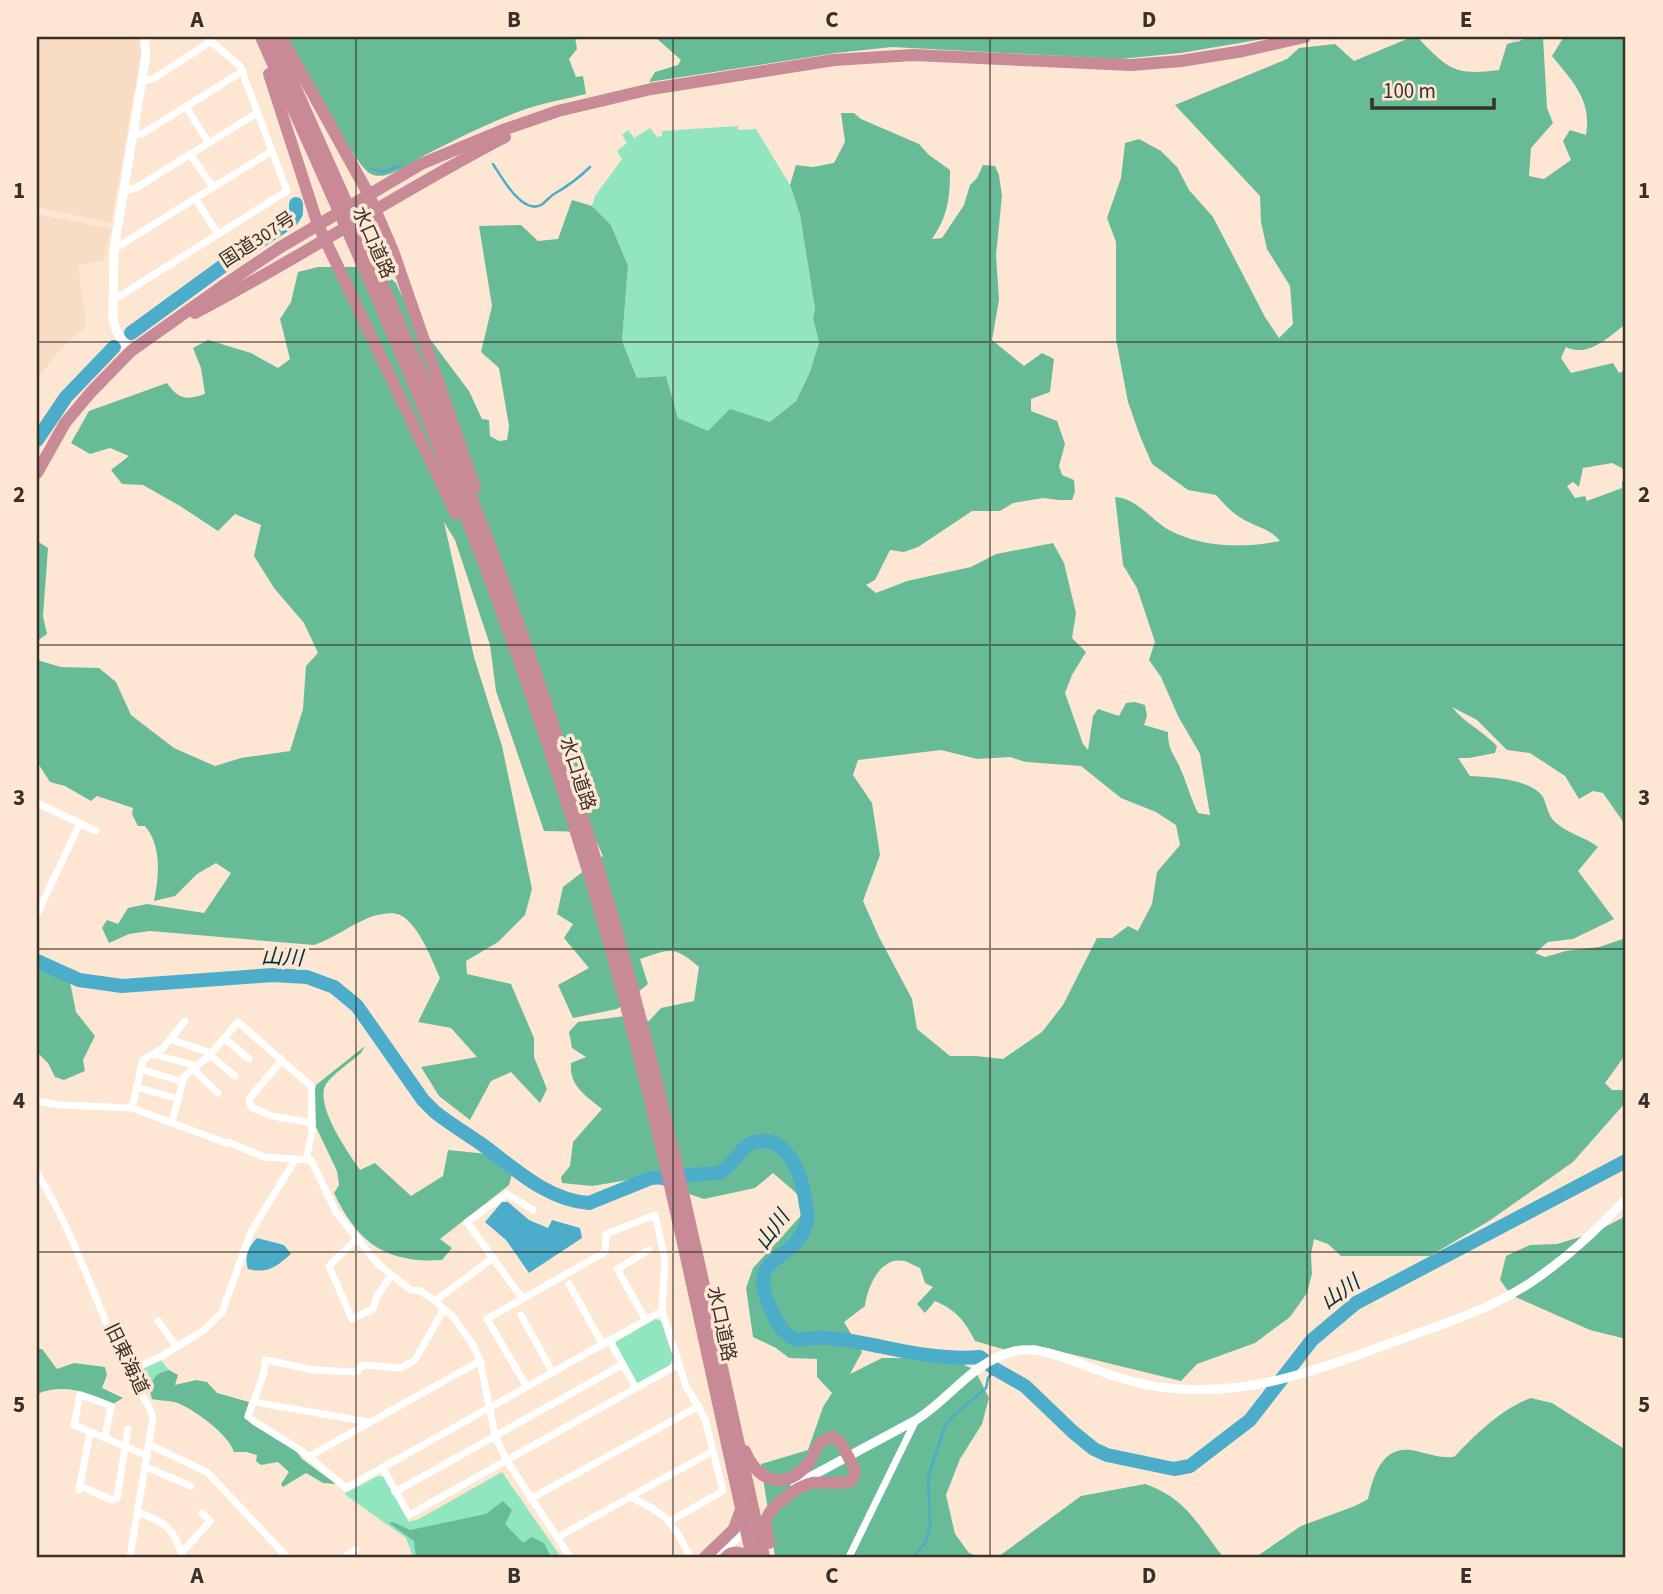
<svg xmlns="http://www.w3.org/2000/svg" width="1663" height="1594" viewBox="0 0 1663 1594" font-family="'Source Sans 3','Noto Sans JP',sans-serif">
<style>
.built{fill:#f8dcc3}
.green{fill:#91e6bf}
.forest{fill:#67bc97;fill-rule:evenodd}
.water{fill:#4cadcb}
.lines{fill:none;stroke-linecap:round;stroke-linejoin:round}
.stream{stroke:#4cadcb;stroke-width:2.5}
.river{stroke:#4cadcb;stroke-width:14}
.minor{stroke:#fff;stroke-width:7}
.tertiary{stroke:#fff;stroke-width:9}
.secondary{stroke:#ebd3d7;stroke-width:10}
.trunk{stroke:#c88a96;stroke-width:12}
.grid{fill:none;stroke:#393029;stroke-width:2;stroke-opacity:0.55}
.labels{text-anchor:middle;dominant-baseline:central;stroke-width:7;stroke-linejoin:round;paint-order:stroke}
.street-label{font-size:19px;fill:#393029;stroke:#fde7d3}
.water-label{font-size:21px;font-style:italic;fill:#002e3b;stroke:#fde7d3}
.neatline{fill:none;stroke:#393029;stroke-width:2.5}
.grid-label{font-size:23px;text-anchor:middle;font-weight:bold;fill:#393029}
</style>
<rect width="100%" height="100%" fill="#fde7d3"/>
<g class="built">
<polygon points="37,37 139,37 142,49 111,223 37,207"/>
<polygon points="37,214 111,229 103,261 78,265 86,326 59,351 37,379"/>
</g>
<g class="green">
<polygon points="738,126 738,130 756,129 790,185 800,215 815,309 813,319 819,342 810,372 796,401 770,422 730,410 708,432 678,418 666,376 637,378 622,341 628,266 611,225 592,206 595,196 622,159 617,151 627,143 622,135 628,130 634,138 650,128 657,137 662,136 662,131"/>
<polygon points="655,1319 661,1321 673,1357 670,1365 638,1383 634,1381 615,1346 616,1342"/>
<path d="M 161,1360 L 169,1370 C 156,1372 153,1381 148,1391 L 136,1372 Z"/>
<polygon points="502,1472 561,1557 413,1557 406,1538 344,1494 378,1476 384,1477 409,1522 419,1519"/>
</g>
<g class="forest">
<path d="M 288,37 L 575,37 L 577,49 L 569,59 L 576,77 L 583,76 L 586,94 C 565,99 543,103 523,110 C 490,122 457,139 425,155 C 412,162 386,182 371,174 C 353,165 300,61 288,37 Z"/>
<polygon points="655,37 1275,37 1181,53 1120,59 892,47 836,53 649,82 655,72 678,65 681,60"/>
<path d="M 1531,37 L 1543,37 L 1547,108 L 1553,123 L 1531,148 L 1529,176 L 1544,179 L 1571,160 L 1563,141 L 1570,130 L 1586,135 C 1592,100 1573,82 1552,56 L 1563,38 L 1626,37 L 1626,324 C 1608,337 1589,358 1566,347 L 1561,358 L 1571,373 L 1613,363 L 1619,373 L 1626,370 L 1626,470 L 1612,463 L 1583,468 L 1579,487 L 1573,482 L 1567,486 L 1575,498 L 1585,496 L 1587,501 L 1622,488 L 1622,482 L 1625,478 L 1626,481 L 1626,826 L 1603,793 L 1593,791 L 1579,799 L 1565,776 L 1530,753 L 1507,750 L 1477,720 L 1452,707 C 1463,722 1483,731 1497,746 L 1495,753 L 1469,758 L 1458,758 L 1470,776 C 1490,777 1532,779 1543,797 C 1547,805 1548,816 1555,822 C 1568,834 1584,836 1598,847 L 1578,871 L 1614,919 L 1573,939 L 1548,942 L 1535,953 L 1545,957 L 1566,951 L 1599,947 L 1626,938 L 1626,1054 L 1605,1083 L 1612,1090 L 1625,1090 L 1626,1102 L 1573,1162 L 1489,1221 L 1430,1256 L 1341,1256 L 1328,1244 L 1314,1239 L 1311,1254 L 1312,1274 L 1307,1293 L 1290,1317 L 1255,1343 L 1197,1364 L 1181,1381 L 1034,1345 L 1006,1350 L 975,1341 C 965,1321 956,1310 935,1301 L 925,1313 L 917,1304 L 933,1287 L 925,1283 L 920,1268 C 915,1266 909,1262 904,1261 C 880,1256 867,1288 865,1306 L 844,1322 L 862,1352 L 850,1374 L 882,1358 L 949,1358 L 975,1370 L 989,1398 L 982,1424 L 960,1459 L 946,1495 L 955,1534 L 969,1553 L 979,1557 L 775,1557 L 761,1464 L 808,1450 L 823,1407 L 832,1393 L 817,1377 L 817,1359 L 789,1358 L 776,1348 L 753,1337 L 746,1288 L 753,1268 L 808,1208 L 795,1192 L 773,1173 L 755,1188 L 704,1199 L 640,1178 L 592,1186 L 562,1183 L 561,1177 L 570,1166 L 573,1142 L 602,1109 C 585,1095 569,1086 571,1063 L 586,1057 L 572,1048 L 569,1032 L 578,1022 L 626,1016 L 649,1021 L 661,1008 L 694,1001 L 699,967 C 674,945 670,949 640,959 L 648,984 L 617,1009 L 573,1018 L 558,985 L 589,968 L 564,938 L 573,924 L 557,914 L 563,887 L 603,856 L 592,832 L 544,831 L 496,691 L 490,645 L 455,540 L 444,522 L 474,657 L 502,746 L 532,889 L 525,915 L 498,942 L 466,961 L 467,974 L 511,984 L 534,1038 L 534,1057 L 547,1089 L 540,1103 L 511,1072 L 491,1081 L 470,1120 L 439,1096 L 421,1067 L 477,1057 L 451,1028 L 418,1022 L 440,978 C 432,960 418,923 400,915 C 392,911 376,915 368,918 C 349,926 334,938 314,945 L 150,931 L 129,934 L 109,943 L 102,928 L 107,920 L 118,924 L 128,908 L 147,904 L 204,913 L 231,873 L 216,863 L 197,874 L 175,896 L 154,901 C 159,877 162,846 145,826 L 138,826 L 132,814 L 133,808 L 97,796 L 91,801 L 65,786 L 50,782 L 37,762 L 37,660 L 61,667 L 99,668 L 116,682 L 131,715 L 174,748 L 215,766 L 241,758 L 290,751 L 303,709 L 306,666 L 318,653 L 304,623 L 274,588 L 254,556 L 261,525 L 235,514 L 218,531 L 180,506 L 143,485 L 122,484 L 111,470 L 129,456 L 110,448 L 90,454 L 71,443 L 89,411 L 167,383 C 179,400 186,400 205,394 L 201,368 L 193,348 L 208,340 L 251,353 L 278,368 L 290,359 L 280,319 L 291,302 L 298,272 L 318,267 L 377,267 L 396,283 L 409,311 L 469,391 L 482,419 L 489,420 L 490,436 L 499,441 L 507,440 L 509,426 L 499,368 L 481,352 L 492,306 L 479,226 L 521,225 L 538,241 L 558,239 L 572,200 L 592,206 L 611,225 L 628,266 L 622,341 L 637,378 L 666,376 L 678,418 L 708,431 L 730,409 L 770,422 L 796,401 L 810,372 L 819,342 L 813,319 L 815,309 L 800,215 L 790,185 L 796,165 L 813,167 L 834,163 L 845,142 L 841,113 L 854,113 L 861,119 L 919,144 L 929,155 L 950,170 C 950,198 948,216 932,239 L 942,238 L 964,205 L 970,185 L 977,178 L 983,165 L 995,166 L 999,175 L 1002,196 L 996,255 L 999,300 L 992,340 L 1024,366 L 1042,353 L 1054,359 L 1050,392 L 1031,399 L 1031,411 L 1057,421 L 1065,444 L 1059,466 L 1062,475 L 1074,480 L 1075,492 L 1072,500 L 1059,500 L 1043,498 L 1013,503 L 1000,511 L 972,511 L 918,547 L 904,552 L 890,550 L 875,580 L 866,585 L 876,593 L 907,581 L 971,567 L 996,554 L 1053,543 L 1064,563 L 1076,613 L 1072,638 L 1086,652 L 1072,675 L 1065,693 L 1083,744 L 1088,750 L 1093,716 L 1098,709 L 1119,716 L 1126,703 L 1135,702 L 1145,705 L 1147,716 L 1144,725 L 1168,732 C 1168,751 1174,753 1181,770 C 1187,784 1191,799 1198,813 L 1210,815 L 1200,754 L 1178,716 L 1161,677 L 1149,660 L 1155,642 L 1137,588 L 1123,565 L 1115,497 C 1137,498 1151,520 1169,530 C 1202,548 1245,548 1280,541 C 1271,529 1254,526 1241,518 C 1231,512 1224,504 1216,495 L 1188,490 L 1152,464 L 1140,436 L 1128,402 L 1116,339 L 1116,242 L 1107,218 L 1121,178 L 1125,143 L 1139,139 L 1161,151 L 1177,167 L 1189,190 L 1213,217 L 1265,317 L 1279,338 L 1293,324 L 1290,286 L 1267,249 L 1261,222 L 1260,196 L 1175,105 L 1287,59 L 1299,48 L 1335,44 L 1354,61 L 1407,39 L 1419,39 C 1448,69 1455,76 1499,70 L 1507,44 ZM 941,750 L 977,759 L 1010,757 L 1026,762 L 1081,766 L 1121,798 L 1156,812 L 1176,825 L 1180,845 L 1157,872 L 1152,904 L 1138,931 L 1128,926 L 1112,938 L 1097,938 L 1063,1005 L 1042,1032 L 1003,1059 L 976,1056 L 950,1056 L 917,1029 L 912,999 L 879,937 L 863,901 L 880,855 L 872,803 L 853,775 L 858,760 Z"/>
<polygon points="37,541 48,548 43,616 47,634 37,641"/>
<polygon points="37,966 70,982 76,1012 95,1036 83,1060 85,1071 64,1080 55,1077 48,1063 37,1052"/>
<path d="M 365,1046 L 361,1053 C 352,1061 330,1076 325,1086 C 316,1107 348,1153 360,1170 L 375,1163 L 411,1196 L 443,1176 L 448,1150 L 487,1154 L 512,1174 L 509,1185 L 440,1239 L 452,1248 L 442,1260 C 386,1264 357,1242 334,1193 L 339,1185 L 337,1171 L 316,1127 L 315,1090 L 316,1085 Z"/>
<polygon points="1626,1216 1626,1339 1590,1330 1511,1295 1500,1280 1506,1256 1530,1245 1557,1244 1593,1233"/>
<path d="M 37,1349 L 42,1349 L 57,1369 L 74,1363 L 105,1367 L 107,1375 L 102,1388 L 123,1398 L 113,1404 C 90,1392 62,1383 37,1394 Z"/>
<path d="M 169,1370 L 178,1375 L 175,1385 L 196,1380 L 207,1382 L 217,1393 L 249,1402 L 244,1418 L 297,1452 L 302,1459 L 336,1484 L 323,1483 L 306,1473 L 283,1487 L 281,1484 L 289,1472 L 278,1462 L 261,1465 L 256,1461 L 257,1455 L 246,1452 L 234,1452 C 228,1434 197,1412 180,1404 C 172,1400 160,1401 152,1399 C 147,1386 154,1372 169,1370 Z"/>
<path d="M 1531,1398 L 1552,1403 L 1626,1450 L 1626,1557 L 1256,1557 L 1301,1526 L 1355,1506 L 1368,1499 C 1373,1476 1382,1446 1411,1450 C 1428,1453 1435,1458 1454,1457 C 1476,1434 1501,1409 1531,1398 Z"/>
<path d="M 1145,1484 C 1186,1498 1198,1525 1223,1557 L 998,1557 L 1081,1496 Z"/>
<polygon points="503,1501 512,1510 505,1524 523,1543 532,1537 544,1543 551,1557 416,1557 414,1541 389,1523 393,1522 410,1530 486,1514"/>
</g>
<g class="water">
<polygon points="502,1202 508,1202 529,1220 548,1228 552,1220 580,1228 582,1238 529,1273 506,1240 485,1222"/>
<path d="M 257,1238 L 284,1245 L 291,1254 C 276,1267 268,1274 248,1269 C 244,1258 248,1247 257,1238 Z"/>
</g>
<g class="lines">
<g class="stream">
<path d="M 493,164 C 501,176 522,215 541,205 C 546,202 549,197 554,194 C 568,186 578,179 590,167"/>
<polyline points="372,169 383,172 402,165"/>
<polyline points="914,1557 926,1541 930,1526 928,1477 945,1426 955,1414 986,1388 988,1378 995,1369"/>
</g>
<g class="river">
<polyline points="131,333 227,263 291,221 296,213 296,204"/>
<polyline points="37,440 66,397 114,347"/>
<path d="M 37,961 L 79,980 L 122,986 L 273,975 L 307,977 L 334,987 L 357,1006 L 423,1100 L 435,1112 C 449,1123 465,1133 480,1143 C 513,1167 546,1200 589,1203 L 651,1178 L 719,1173 C 735,1165 738,1147 755,1142 C 787,1134 802,1175 805,1199 C 806,1209 810,1215 806,1225 C 790,1268 743,1252 773,1314 C 779,1326 784,1335 797,1340 C 826,1334 850,1341 878,1346 C 911,1353 947,1360 980,1357 L 995,1369 L 1025,1386 L 1073,1432 L 1094,1449 L 1107,1455 L 1174,1469 L 1190,1466 L 1250,1420 L 1312,1340 L 1356,1303 L 1626,1161"/>
</g>
<g class="minor">
<polyline points="142,81 153,79 210,42"/>
<polyline points="186,107 208,142"/>
<polyline points="133,134 142,134 243,71"/>
<polyline points="190,154 213,187"/>
<polyline points="123,191 136,188 257,113"/>
<polyline points="195,198 218,234"/>
<polyline points="114,249 272,151"/>
<polyline points="112,301 287,191 240,66 206,37"/>
<polyline points="37,803 96,831"/>
<polyline points="37,914 80,823"/>
<polyline points="224,1038 249,1059"/>
<polyline points="170,1039 211,1053"/>
<polyline points="153,1054 196,1066"/>
<polyline points="210,1055 235,1076"/>
<polyline points="282,1060 249,1099 251,1107 272,1116 312,1123"/>
<polyline points="140,1069 183,1082"/>
<polyline points="193,1069 218,1093"/>
<polyline points="136,1087 179,1099"/>
<polyline points="37,1101 60,1105 132,1108 226,1143 228,1142 264,1157 311,1160 336,1212 378,1264 411,1290 421,1291 435,1301 453,1317 473,1345 480,1361 495,1436 507,1461 570,1557"/>
<polyline points="132,1108 143,1060 163,1048 185,1021"/>
<polyline points="172,1122 184,1077 210,1055 238,1022 311,1086 312,1133 306,1159"/>
<path d="M 37,1173 C 76,1235 96,1305 127,1371 C 135,1388 149,1400 153,1418 L 130,1557"/>
<polyline points="357,1238 329,1266 352,1319 373,1309 377,1296 391,1276"/>
<polyline points="493,1258 467,1222 507,1194 533,1210"/>
<polyline points="569,1284 603,1345"/>
<polyline points="435,1301 493,1258 522,1298"/>
<polyline points="444,1309 415,1360 401,1368 362,1365 357,1372 314,1370 266,1360 263,1376 248,1416 255,1422 302,1451 346,1488 662,1311"/>
<polyline points="521,1315 553,1373"/>
<polyline points="646,1320 617,1269 649,1250"/>
<polyline points="158,1321 177,1347"/>
<polyline points="610,1341 636,1388"/>
<polyline points="127,1372 162,1356 203,1331 222,1312 251,1232 295,1160"/>
<polyline points="527,1387 487,1319 605,1252 606,1234 655,1215 665,1260 662,1311 686,1386 705,1419 713,1451 558,1537"/>
<polyline points="254,1402 369,1422"/>
<polyline points="105,1437 111,1406 80,1395 74,1425 148,1456"/>
<polyline points="150,1445 207,1472 287,1557"/>
<polyline points="308,1457 480,1361"/>
<polyline points="146,1467 191,1486"/>
<polyline points="382,1467 409,1515 679,1364"/>
<polyline points="80,1486 112,1500 117,1498 128,1429"/>
<polyline points="79,1490 90,1432"/>
<polyline points="395,1492 622,1365"/>
<path d="M 630,1497 C 664,1512 674,1522 690,1557"/>
<polyline points="530,1499 699,1406"/>
<path d="M 138,1512 C 168,1524 172,1527 183,1557"/>
<polyline points="670,1521 723,1491 713,1451"/>
<polyline points="180,1550 186,1548 210,1521 202,1513"/>
<polyline points="345,1557 355,1550"/>
<polyline points="849,1557 916,1420"/>
</g>
<g class="tertiary">
<polyline points="131,351 117,333 113,320 114,249 146,55 144,37"/>
<path d="M 795,1485 L 916,1420 C 950,1399 973,1361 1015,1351 C 1043,1344 1084,1367 1111,1375 C 1129,1381 1149,1386 1168,1388 C 1254,1397 1321,1368 1399,1340 C 1444,1324 1490,1309 1530,1283 C 1566,1259 1597,1230 1626,1199"/>
<polyline points="717,1557 741,1533"/>
</g>
<polyline class="secondary" points="1515,37 1517,37"/>
<g class="trunk">
<path d="M 261,37 C 311,150 363,262 410,376 C 479,542 540,712 592,884 C 658,1105 701,1332 752,1557"/>
<path d="M 273,37 C 327,160 383,282 435,406 C 496,554 550,707 596,861 C 666,1089 711,1324 764,1557"/>
<polyline points="283,40 369,195 393,251 475,488"/>
<polyline points="269,74 318,225 456,514"/>
<path d="M 195,313 C 300,258 399,192 505,137"/>
<polyline points="37,473 65,423 91,392 131,351 227,283 279,248 421,164 503,130 558,111 651,89 834,60 913,55 1131,65 1181,61 1243,51 1305,37"/>
<path d="M 745,1451 C 757,1480 783,1492 807,1465 C 816,1454 816,1439 833,1437 L 841,1443 L 854,1468 L 855,1473 L 851,1481 C 838,1485 826,1481 812,1483 C 798,1486 769,1506 766,1521 C 765,1527 768,1537 769,1543"/>
<polyline points="705,1557 734,1529 740,1512"/>
<path d="M 726,1557 C 733,1550 740,1552 748,1557"/>
</g>
</g>
<path class="grid" d="M 356,37 L 356,1557M 673,37 L 673,1557M 990,37 L 990,1557M 1307,37 L 1307,1557M 37,342 L 1626,342M 37,645 L 1626,645M 37,949 L 1626,949M 37,1252 L 1626,1252"/>
<g class="labels">
<g class="street-label">
<text transform="translate(258 240) rotate(-33)">国道307号</text>
<text transform="translate(373 243) rotate(66)">水口道路</text>
<text transform="translate(577 774) rotate(72)">水口道路</text>
<text transform="translate(721 1324) rotate(78)">水口道路</text>
<text transform="translate(126 1359) rotate(64)">旧東海道</text>
</g>
<g class="water-label">
<text transform="translate(282 957) rotate(3)">山川</text>
<text transform="translate(772 1230) rotate(-54)">山川</text>
<text transform="translate(1340 1292) rotate(-35)">山川</text>
</g>
</g>
<rect width="1663" height="1594" fill="none" stroke="#fde7d3" stroke-width="77"/>
<path d="M1372 98v10h122v-10" fill="none" stroke="#393029" stroke-width="3.5"/>
<text x="1383" y="98" font-size="21" fill="#393029" stroke="#fde7d3" stroke-width="5" paint-order="stroke">100 m</text>
<rect x="38" y="38" width="1586" height="1518" class="neatline"/>
<g class="grid-label">
<text x="197" y="27">A</text>
<text x="514" y="27">B</text>
<text x="832" y="27">C</text>
<text x="1149" y="27">D</text>
<text x="1466" y="27">E</text>
<text x="19" y="198">1</text>
<text x="1644" y="198">1</text>
<text x="19" y="502">2</text>
<text x="1644" y="502">2</text>
<text x="19" y="805">3</text>
<text x="1644" y="805">3</text>
<text x="19" y="1108">4</text>
<text x="1644" y="1108">4</text>
<text x="19" y="1412">5</text>
<text x="1644" y="1412">5</text>
<text x="197" y="1583">A</text>
<text x="514" y="1583">B</text>
<text x="832" y="1583">C</text>
<text x="1149" y="1583">D</text>
<text x="1466" y="1583">E</text>
</g>
</svg>
